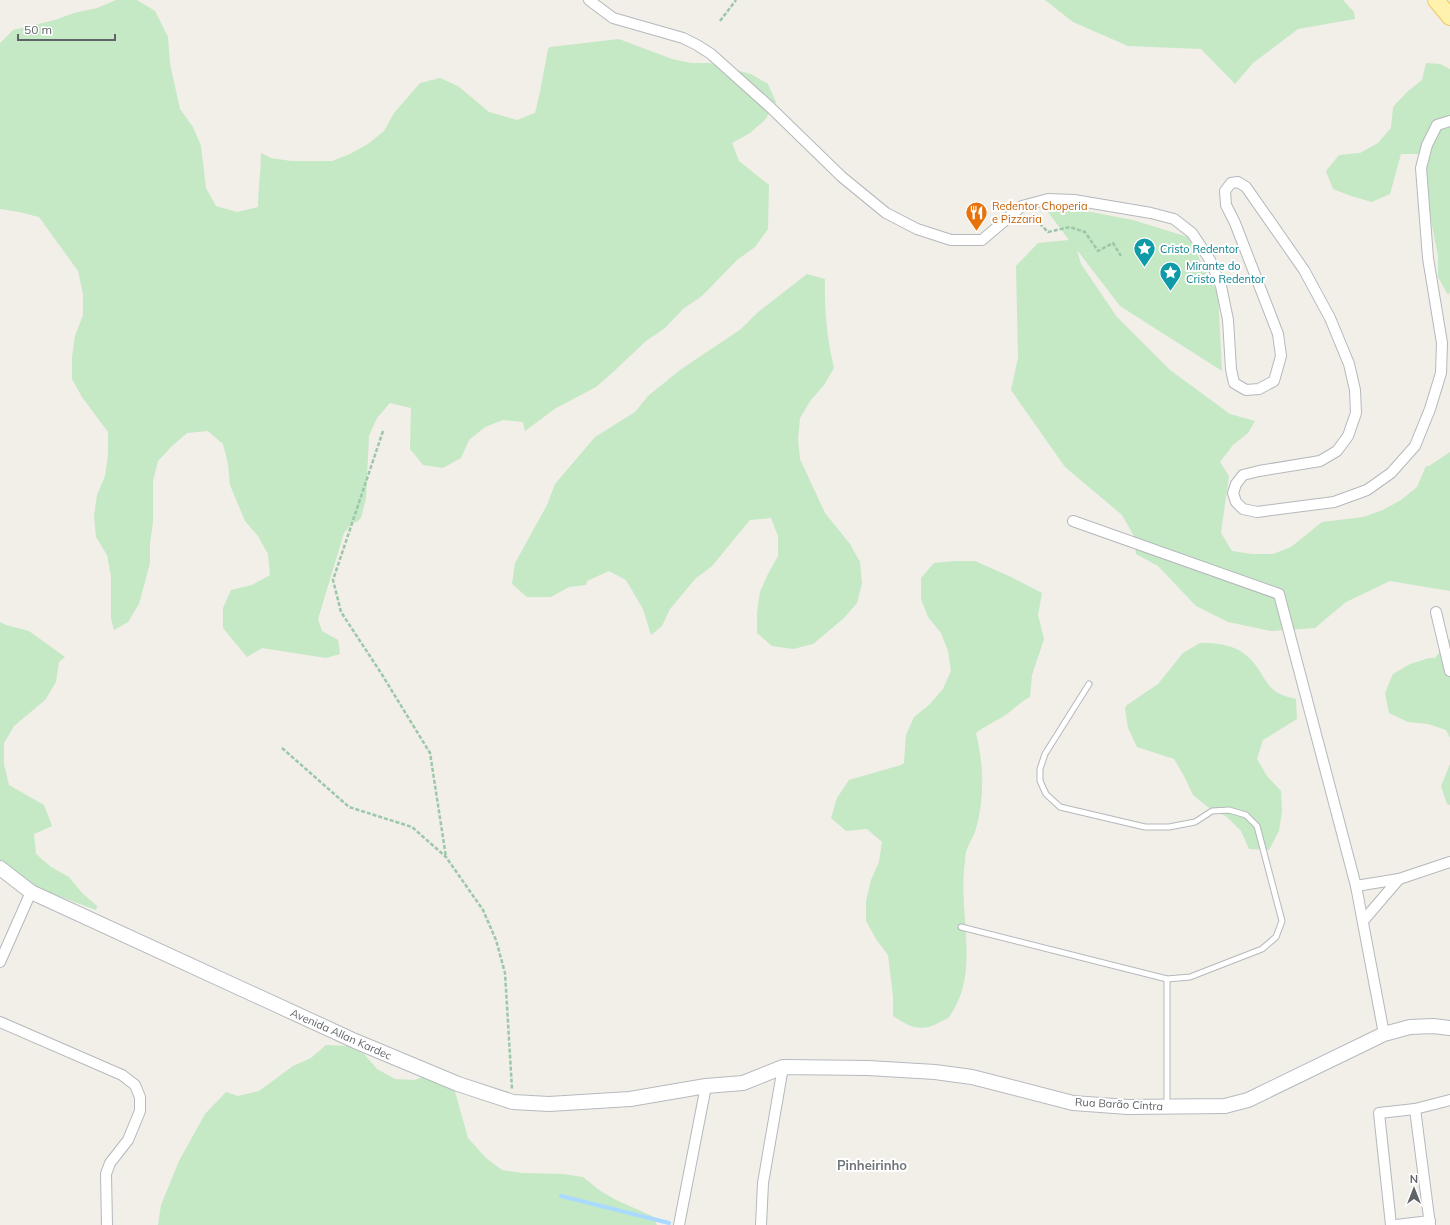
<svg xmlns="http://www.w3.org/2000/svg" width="1450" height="1225" viewBox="0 0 1450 1225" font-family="Mulish,sans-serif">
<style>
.green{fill:#c5e8c5}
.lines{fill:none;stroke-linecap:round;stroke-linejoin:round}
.stream{stroke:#aadaff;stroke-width:4}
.lane-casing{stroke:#b5b8bc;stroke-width:7}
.street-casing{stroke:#b5b8bc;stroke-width:12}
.secondary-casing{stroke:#b6babf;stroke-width:16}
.primary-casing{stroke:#f2c960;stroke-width:18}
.path{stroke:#9cc7a9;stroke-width:2.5;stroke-dasharray:4 2;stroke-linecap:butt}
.lane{stroke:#fff;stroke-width:5}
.street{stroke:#fff;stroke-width:10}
.secondary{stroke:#fff;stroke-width:14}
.primary{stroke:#fff2af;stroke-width:16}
.labels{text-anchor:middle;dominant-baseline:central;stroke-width:4;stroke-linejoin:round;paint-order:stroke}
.food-label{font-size:11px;fill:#c56008;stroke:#fff;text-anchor:start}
.culture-label{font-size:11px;fill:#0d838f;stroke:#fff;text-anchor:start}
.street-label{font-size:11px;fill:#5f6368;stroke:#fff}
.quarter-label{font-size:13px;font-weight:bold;fill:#70757a;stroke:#fff}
</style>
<rect width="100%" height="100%" fill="#f1efe8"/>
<g class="green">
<path d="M 116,0 L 137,0 L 155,11 L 168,37 L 170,64 L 180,109 L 193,127 L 201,146 L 206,188 L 216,206 L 237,212 L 258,207 C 258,189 261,171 261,153 L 271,158 L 291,161 L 332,161 L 350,154 L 368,144 L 384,131 L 394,113 L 420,83 L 440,78 L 458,86 L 489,112 L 517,120 L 535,113 L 540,92 L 548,49 L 550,47 L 619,39 L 672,59 L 691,63 L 710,63 L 751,74 L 768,84 L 776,102 L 765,120 L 750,133 L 732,143 L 739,161 L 769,185 L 768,229 L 755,247 L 737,260 L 702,296 L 683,309 L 665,328 L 646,341 L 611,374 L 596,387 L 556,408 L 525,431 L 523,422 L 503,420 L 485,427 L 469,440 L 461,458 L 443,468 L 423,465 L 410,449 L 411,408 L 390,403 L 377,418 L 369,436 L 366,498 L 361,518 L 357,522 L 352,523 L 344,533 L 318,619 L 322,631 L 338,640 L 340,654 L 326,658 L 262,648 L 247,657 L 223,628 L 223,608 L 231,590 L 252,585 L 270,575 L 268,554 L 258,536 L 245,521 L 230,485 L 228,464 L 223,444 L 208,431 L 187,433 L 172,446 L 158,461 L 153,481 L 153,522 L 150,543 L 150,563 L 139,604 L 128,622 L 114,630 L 111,618 L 111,576 L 107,555 L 96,537 L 94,516 L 97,495 L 105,476 L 108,455 L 108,432 L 82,397 L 72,379 L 72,357 L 75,336 L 83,315 L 83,294 L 78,271 L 39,217 L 19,212 L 0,209 L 0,43 L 13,30 L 55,20 L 74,13 L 97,8 Z"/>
<polygon points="1045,0 1343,0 1354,12 1355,19 1298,29 1253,63 1235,84 1201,49 1128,46 1073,22"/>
<polygon points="1426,63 1440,64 1450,69 1450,292 1448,295 1438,277 1438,256 1426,195 1421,154 1401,154 1390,194 1372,202 1351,196 1333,189 1326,171 1339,155 1360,153 1378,143 1391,128 1393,107 1407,92 1422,80"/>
<polygon points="1045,208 1070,208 1133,220 1188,237 1218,294 1222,371 1120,306 1077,250 1081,264 1117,317 1170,370 1230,414 1255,421 1248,433 1233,445 1220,462 1229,476 1221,533 1232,551 1252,554 1273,554 1291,547 1322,522 1363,517 1383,510 1401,500 1417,487 1426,466 1429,466 1450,452 1450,591 1390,581 1346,602 1315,628 1271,631 1228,622 1196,606 1158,566 1136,554 1134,536 1122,515 1065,467 1011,390 1018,358 1016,266 1038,243 1069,240"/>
<path d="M 807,274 L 825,279 C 824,308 827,339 834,368 L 824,385 L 811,400 L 800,418 L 798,439 L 800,459 L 825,513 L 850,544 L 860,562 L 862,583 L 857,603 L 844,618 L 813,644 L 793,649 L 772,646 L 757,633 L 757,612 L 760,592 L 768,574 L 778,556 L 778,536 L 771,518 L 750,520 L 712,566 L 696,578 L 670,609 L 662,626 L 651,635 L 643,609 L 626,580 L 609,571 L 587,581 L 586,585 L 569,587 L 551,597 L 527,597 L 512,584 L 515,563 L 547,505 L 555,484 L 595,437 L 635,412 L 648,396 L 680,370 L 741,329 L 757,313 Z"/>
<path d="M 955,561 L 975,561 L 1011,577 L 1042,593 L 1038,615 L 1044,639 L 1032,675 L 1030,697 C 1020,702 1013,710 1004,716 C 994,722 985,726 976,733 C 984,766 985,799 975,832 C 972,839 968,845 966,852 C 965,857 965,864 964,870 C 960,911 977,970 955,1007 C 953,1011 951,1015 948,1018 C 946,1019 943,1021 940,1022 C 921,1033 910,1027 893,1016 L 893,996 L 888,955 L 876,939 L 866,921 L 866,901 L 871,880 L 879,862 L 882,842 L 867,829 L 846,831 L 831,818 L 837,798 L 849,780 L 901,765 L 904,763 L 906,735 L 914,717 L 930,704 L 943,689 L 951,671 L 948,651 L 941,633 L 928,617 L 921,599 L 921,578 L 934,563 Z"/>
<polygon points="0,622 6,625 29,631 65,657 59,662 56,682 45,700 14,726 4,743 4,764 9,785 44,805 52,826 34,834 36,854 51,867 69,877 82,893 97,906 96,910 15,880 0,868"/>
<polygon points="1450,639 1450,738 1446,730 1428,724 1408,722 1389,713 1385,693 1393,674 1410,664 1429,658 1435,658"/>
<path d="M 1200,643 C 1220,643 1239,645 1253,662 C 1262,672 1266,686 1278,693 C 1283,696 1290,697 1296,699 L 1297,719 L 1263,740 L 1257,759 L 1267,776 L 1281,791 L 1282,811 L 1279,831 L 1269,850 L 1249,849 L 1241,831 L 1227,817 L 1208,807 L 1193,795 L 1184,776 L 1174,759 L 1137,747 L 1128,728 L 1125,708 L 1127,705 L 1158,684 L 1183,653 Z"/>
<polygon points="1450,764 1450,805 1447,804 1441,786"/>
<polygon points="326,1045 347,1046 364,1054 377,1069 395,1079 415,1080 435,1072 452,1081 468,1138 486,1158 502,1170 522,1173 563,1174 583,1177 599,1190 616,1200 652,1216 657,1225 158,1225 161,1205 179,1161 205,1114 226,1092 238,1096 259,1091 293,1066 311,1058"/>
</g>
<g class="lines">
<polyline class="stream" points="561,1196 669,1223"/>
<defs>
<g id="lane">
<polyline points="961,927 1167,979 1190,977 1262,949 1276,937 1282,921 1257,826 1246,815 1229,810 1212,811 1195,822 1169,827 1145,827 1060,807 1046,794 1040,781 1040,769 1045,754 1089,684"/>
<polyline points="1167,979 1167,1106"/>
</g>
<g id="street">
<polyline points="589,0 613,18 683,38 697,45 711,54 770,107 842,177 886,213 917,229 951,240 982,240 1022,206 1048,199 1074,200 1151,213 1174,219 1192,233 1210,260 1221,286 1228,320 1231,369 1234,383 1246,390 1259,389 1274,381 1281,356 1278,334 1235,223 1226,205 1225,191 1231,183 1238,182 1246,187 1304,270 1330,318 1349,364 1355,390 1356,413 1348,436 1337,451 1320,461 1259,471 1243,475 1236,484 1233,493 1236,502 1243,509 1257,512 1334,502 1367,490 1391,473 1415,446 1430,409 1441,373 1442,343 1428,258 1421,168 1427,145 1437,125 1450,121"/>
<polyline points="1073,521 1279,594 1356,886 1384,1034"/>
<polyline points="1436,612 1450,671"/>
<polyline points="1356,886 1399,879 1450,862"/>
<polyline points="1363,921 1399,879"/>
<polyline points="0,962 31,892"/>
<polyline points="0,1022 122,1075 135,1085 140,1097 140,1111 128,1140 110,1163 106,1174 107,1225"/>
<polyline points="1415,1109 1430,1225"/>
<polyline points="679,1225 706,1086"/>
<polyline points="761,1225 763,1183 783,1067"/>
<polyline points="1391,1225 1379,1113 1415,1109 1450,1100"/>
<polyline points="1396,1225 1430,1221"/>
</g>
<polyline id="secondary" points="0,868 31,892 355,1041 458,1084 513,1102 549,1104 630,1099 706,1086 743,1083 783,1067 868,1068 935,1072 972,1077 1073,1103 1128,1107 1225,1106 1248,1100 1384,1034 1410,1027 1433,1026 1450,1028"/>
<polyline id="primary" points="1436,0 1450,17"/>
</defs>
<use href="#lane" class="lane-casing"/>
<use href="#street" class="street-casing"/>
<use href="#secondary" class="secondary-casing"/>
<use href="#primary" class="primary-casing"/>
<g class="path">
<polyline points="720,21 736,0"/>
<polyline points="1031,215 1048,232 1070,227 1085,232 1098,251 1113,243 1121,256"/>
<polyline points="383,431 333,580 341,612 381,673 430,753 446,857"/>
<polyline points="282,748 349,807 412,827 446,857 483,910 496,940 505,973 512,1089"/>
</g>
<use href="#lane" class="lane"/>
<use href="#street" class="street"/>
<use href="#secondary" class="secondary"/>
<use href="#primary" class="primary"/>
</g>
<defs>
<symbol id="restaurant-pin" viewBox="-11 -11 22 30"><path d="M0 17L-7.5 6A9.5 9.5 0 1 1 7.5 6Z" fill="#e8710a" stroke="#fff"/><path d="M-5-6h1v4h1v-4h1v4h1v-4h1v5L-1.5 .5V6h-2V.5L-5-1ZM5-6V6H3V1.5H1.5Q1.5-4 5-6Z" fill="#fff"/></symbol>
<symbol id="sight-pin" viewBox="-11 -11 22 30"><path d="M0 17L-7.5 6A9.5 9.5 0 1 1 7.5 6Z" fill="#0f9aa8" stroke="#fff"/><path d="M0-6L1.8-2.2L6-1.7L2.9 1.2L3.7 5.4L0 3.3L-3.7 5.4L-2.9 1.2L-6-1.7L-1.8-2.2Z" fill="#fff"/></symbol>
</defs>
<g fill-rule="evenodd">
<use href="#restaurant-pin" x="964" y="200" width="25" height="34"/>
<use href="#sight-pin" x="1132" y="236" width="25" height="34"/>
<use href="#sight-pin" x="1158" y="260" width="25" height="34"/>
</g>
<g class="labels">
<g class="food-label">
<text x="992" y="206">Redentor Choperia<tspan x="992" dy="13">e Pizzaria</tspan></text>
</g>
<g class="culture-label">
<text x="1160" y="249">Cristo Redentor</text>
<text x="1186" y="266">Mirante do<tspan x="1186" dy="13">Cristo Redentor</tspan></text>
</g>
<g class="street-label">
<text transform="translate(341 1034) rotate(24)">Avenida Allan Kardec</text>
<text transform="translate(1119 1104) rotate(3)">Rua Barão Cintra</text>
</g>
<g class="quarter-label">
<text x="872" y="1165">Pinheirinho</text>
</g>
</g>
<g transform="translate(1414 1189)" stroke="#ffffff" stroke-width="3" paint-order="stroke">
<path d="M0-3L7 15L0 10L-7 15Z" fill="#5f6368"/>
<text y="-6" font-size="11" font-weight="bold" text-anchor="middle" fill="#5f6368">N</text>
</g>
<path d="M18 34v6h97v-6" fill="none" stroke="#5f6368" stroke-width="2"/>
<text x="24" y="34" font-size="12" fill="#5f6368" stroke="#ffffff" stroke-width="3" paint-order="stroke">50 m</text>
</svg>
